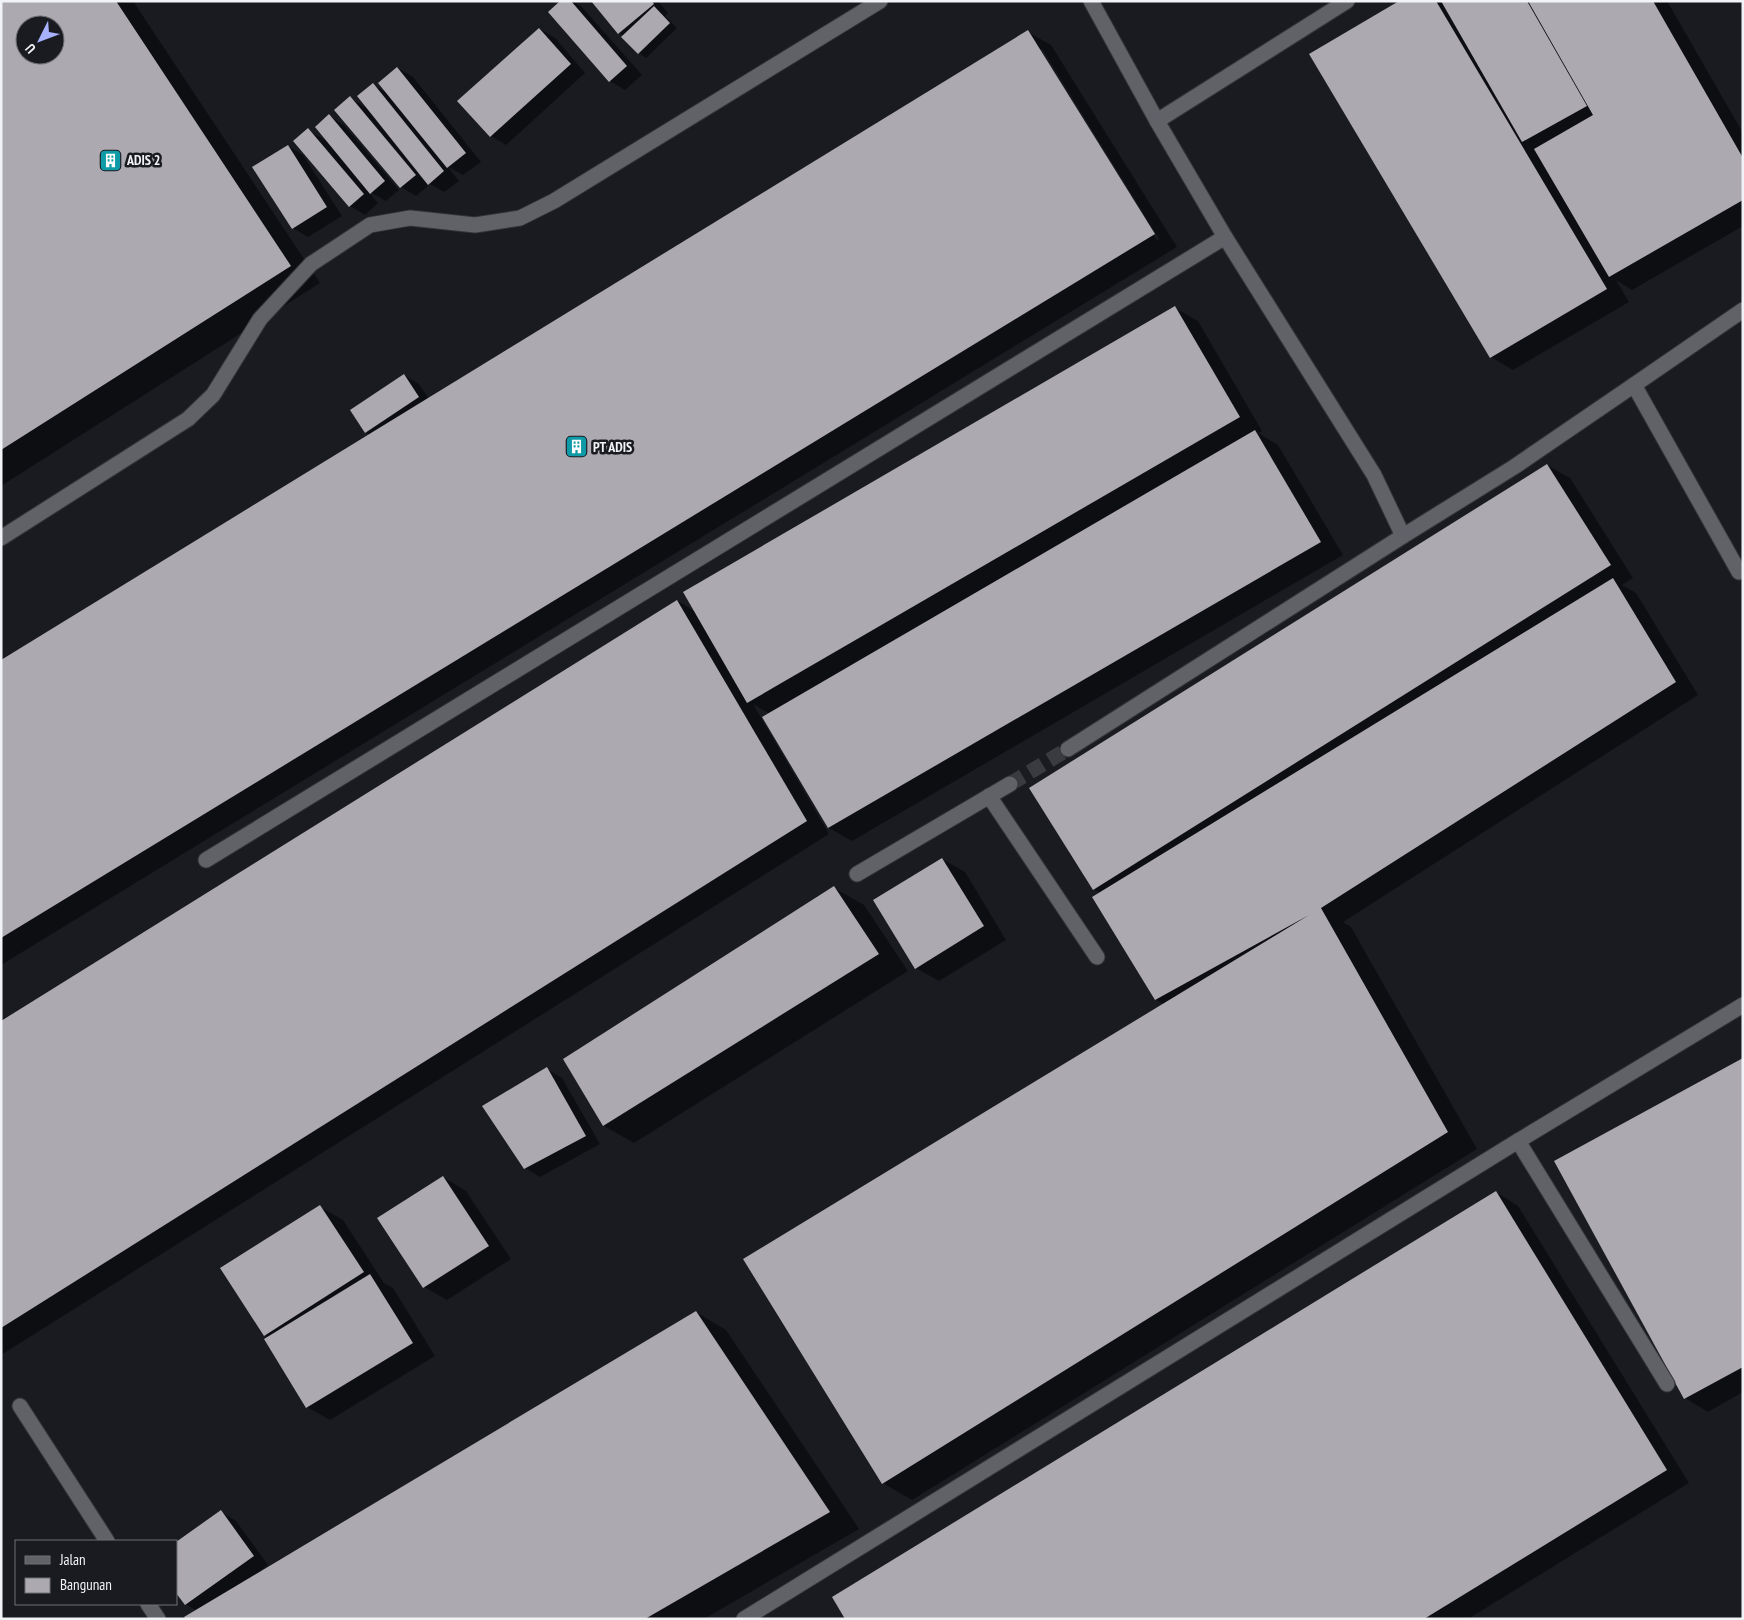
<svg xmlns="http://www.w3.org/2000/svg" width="1744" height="1620" viewBox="0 0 1744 1620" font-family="'PT Sans Narrow',sans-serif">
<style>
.shadow{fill:#0007;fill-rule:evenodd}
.building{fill:#ada9b0;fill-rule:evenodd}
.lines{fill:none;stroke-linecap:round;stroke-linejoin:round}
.minor-tunnel{stroke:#3a3b40;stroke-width:15;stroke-dasharray:15 8;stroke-linecap:butt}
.minor-casing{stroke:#343539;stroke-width:17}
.minor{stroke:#606268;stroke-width:15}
.labels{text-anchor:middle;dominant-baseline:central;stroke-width:5;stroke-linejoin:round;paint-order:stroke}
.poi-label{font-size:14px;font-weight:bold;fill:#f2f3f7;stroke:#191b20;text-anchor:start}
</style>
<rect width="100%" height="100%" fill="#191b20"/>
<g class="shadow">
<path d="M 1,1 L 133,1 L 320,283 L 1,486 ZM 25,25 L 55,25 L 55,55 L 25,55 Z"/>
<polygon points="562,1 573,1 581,6 642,75 625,90 610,81"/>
<polygon points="592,1 658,1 668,13 665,16 677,28 646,58 639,53 624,36 619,33"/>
<polygon points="1401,1 1667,1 1743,133 1743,226 1632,290 1616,280 1629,302 1513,370 1491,357"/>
<polygon points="540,29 555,38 585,73 506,145 491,136"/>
<path d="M 1028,32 L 1051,45 L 1177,247 L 1,965 L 1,661 L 371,435 L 366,432 L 352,410 L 404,375 L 419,384 L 429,399 ZM 1039,49 L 1042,49 L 1159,239 L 1157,240 Z"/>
<polygon points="398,68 413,77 481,162 463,175 448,167 459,181 444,192 430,184 416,196 401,187 350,98 367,108 373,85 388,93"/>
<polygon points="329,116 344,125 399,190 386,201 368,191 378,203 365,215 350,206 308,130 328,142"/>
<polygon points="288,146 303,155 342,216 308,237 293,228"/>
<polygon points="1175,308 1198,321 1262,431 1258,433 1278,445 1343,555 852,841 829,828 764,717 770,714 753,704 829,834 1,1355 1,1022 678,601 696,612"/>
<polygon points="1547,465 1570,478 1633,578 1622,585 1636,593 1698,695 1343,922 1351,927 1477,1149 912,1500 883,1483 1165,1005 1156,1000 1093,897 1101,893 1093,889"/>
<polygon points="942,859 965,872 1006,940 939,981 916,968"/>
<polygon points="834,888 864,905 908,971 634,1143 604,1126 565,1059"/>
<polygon points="1743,1060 1743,1392 1708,1412 1685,1398"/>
<polygon points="547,1069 562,1078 600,1144 540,1177 525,1168"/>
<polygon points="443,1177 466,1191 511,1259 447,1300 424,1287 379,1218"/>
<polygon points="1496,1192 1518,1206 1689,1483 1468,1619 847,1619"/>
<polygon points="320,1207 343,1220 384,1283 393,1288 435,1356 330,1420 307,1407 269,1337 265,1335"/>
<polygon points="696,1312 726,1330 859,1529 704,1619 187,1619 197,1611 186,1604 221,1512 236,1521 268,1565 260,1571 261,1573"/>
</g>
<g class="building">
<path d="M 1,1 L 116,1 L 291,266 L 1,450 ZM 25,25 L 55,25 L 55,55 L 25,55 Z"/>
<polygon points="560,1 571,1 627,66 609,82 548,12"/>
<polygon points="591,1 652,1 654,4 618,34"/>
<polygon points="1399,1 1436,1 1607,289 1490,358 1309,54"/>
<polygon points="1441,1 1527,1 1587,106 1522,142"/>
<polygon points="1528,1 1653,1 1743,158 1743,200 1609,277 1534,149 1593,115"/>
<polygon points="654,6 670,23 638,54 621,37"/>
<polygon points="539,28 571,64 490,137 457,101"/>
<polygon points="1028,30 1155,234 1,938 1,660"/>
<polygon points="397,67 466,153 447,168 378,83"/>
<polygon points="373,83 444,171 428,185 357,96"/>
<polygon points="350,96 416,175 400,188 334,110"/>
<polygon points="329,114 385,181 370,194 315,127"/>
<polygon points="308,128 364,194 349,207 293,141"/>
<polygon points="288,145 327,207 292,229 252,167"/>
<polygon points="1175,306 1240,417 747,703 683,592"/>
<polygon points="404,374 419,397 365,433 350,410"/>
<polygon points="1255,430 1321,542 828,828 762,717"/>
<polygon points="1547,464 1611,565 1093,890 1029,788"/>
<polygon points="1613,578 1676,682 1321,908 1448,1132 882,1484 743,1259 1309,915 1155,1000 1092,897"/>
<polygon points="677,600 807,821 1,1328 1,1021"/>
<polygon points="942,858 984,926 915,969 873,900"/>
<polygon points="834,886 879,954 603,1126 563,1059"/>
<polygon points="1743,1058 1743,1367 1684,1399 1554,1161"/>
<polygon points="547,1067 586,1136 524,1169 482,1106"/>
<polygon points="443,1176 489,1246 423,1288 377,1218"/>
<polygon points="1496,1191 1667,1470 1424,1619 845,1619 832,1597"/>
<polygon points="320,1205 364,1272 264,1336 220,1268"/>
<polygon points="370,1274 413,1343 306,1408 264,1339"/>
<polygon points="696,1311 830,1512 645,1619 186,1619 184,1617"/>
<polygon points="221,1510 254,1556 185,1605 176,1593 176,1542"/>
</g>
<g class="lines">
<polyline class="minor-tunnel" points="1010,784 1068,749"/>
<defs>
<g id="minor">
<polyline points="1091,1 1157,121 1225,237 1374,475 1403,536 1514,467 1634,385 1739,572"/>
<polyline points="1157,121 1347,1"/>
<polyline points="1634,385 1743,310"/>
<polyline points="1,538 188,419 213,395 260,319 311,264 370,225 410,218 475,225 520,218 554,201 880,1"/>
<polyline points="1068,749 1403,536"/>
<polyline points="989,796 1097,957"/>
<polyline points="206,860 1225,237"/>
<polyline points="857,874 1010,784"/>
<polyline points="1518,1141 1667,1384"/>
<polyline points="20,1406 107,1541"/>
<polyline points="148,1604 158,1619"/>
<polyline points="744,1619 1518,1141 1743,1005"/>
</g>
</defs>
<use href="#minor" class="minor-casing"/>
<use href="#minor" class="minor"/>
</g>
<defs>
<symbol id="building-square" viewBox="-11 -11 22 22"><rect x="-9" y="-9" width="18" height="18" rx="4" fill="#0f9aa8" stroke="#191b20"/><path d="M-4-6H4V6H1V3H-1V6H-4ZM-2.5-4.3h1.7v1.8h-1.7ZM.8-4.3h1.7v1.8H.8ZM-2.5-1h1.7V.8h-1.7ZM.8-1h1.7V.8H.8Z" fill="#fff"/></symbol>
</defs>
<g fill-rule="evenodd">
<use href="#building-square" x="98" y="148" width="25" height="25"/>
<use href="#building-square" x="564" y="434" width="25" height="25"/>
</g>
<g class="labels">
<g class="poi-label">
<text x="127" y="160">ADIS 2</text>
<text x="593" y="447">PT ADIS</text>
</g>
</g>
<rect width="1744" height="1620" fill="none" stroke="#f2f3f7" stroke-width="5"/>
<rect x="15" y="1540" width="162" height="65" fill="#191b20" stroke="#707176"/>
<rect x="25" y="1556" width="25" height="8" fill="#606268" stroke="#707176"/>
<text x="60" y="1565" font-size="15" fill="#f2f3f7">Jalan</text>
<rect x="25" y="1578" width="25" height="15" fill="#ada9b0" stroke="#707176"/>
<text x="60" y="1590" font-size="15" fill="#f2f3f7">Bangunan</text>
<g transform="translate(40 40) rotate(228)"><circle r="24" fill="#191b20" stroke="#707176"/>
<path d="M0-4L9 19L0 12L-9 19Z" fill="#a7b1fc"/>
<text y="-8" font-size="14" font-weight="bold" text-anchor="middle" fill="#f2f3f7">U</text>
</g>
</svg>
